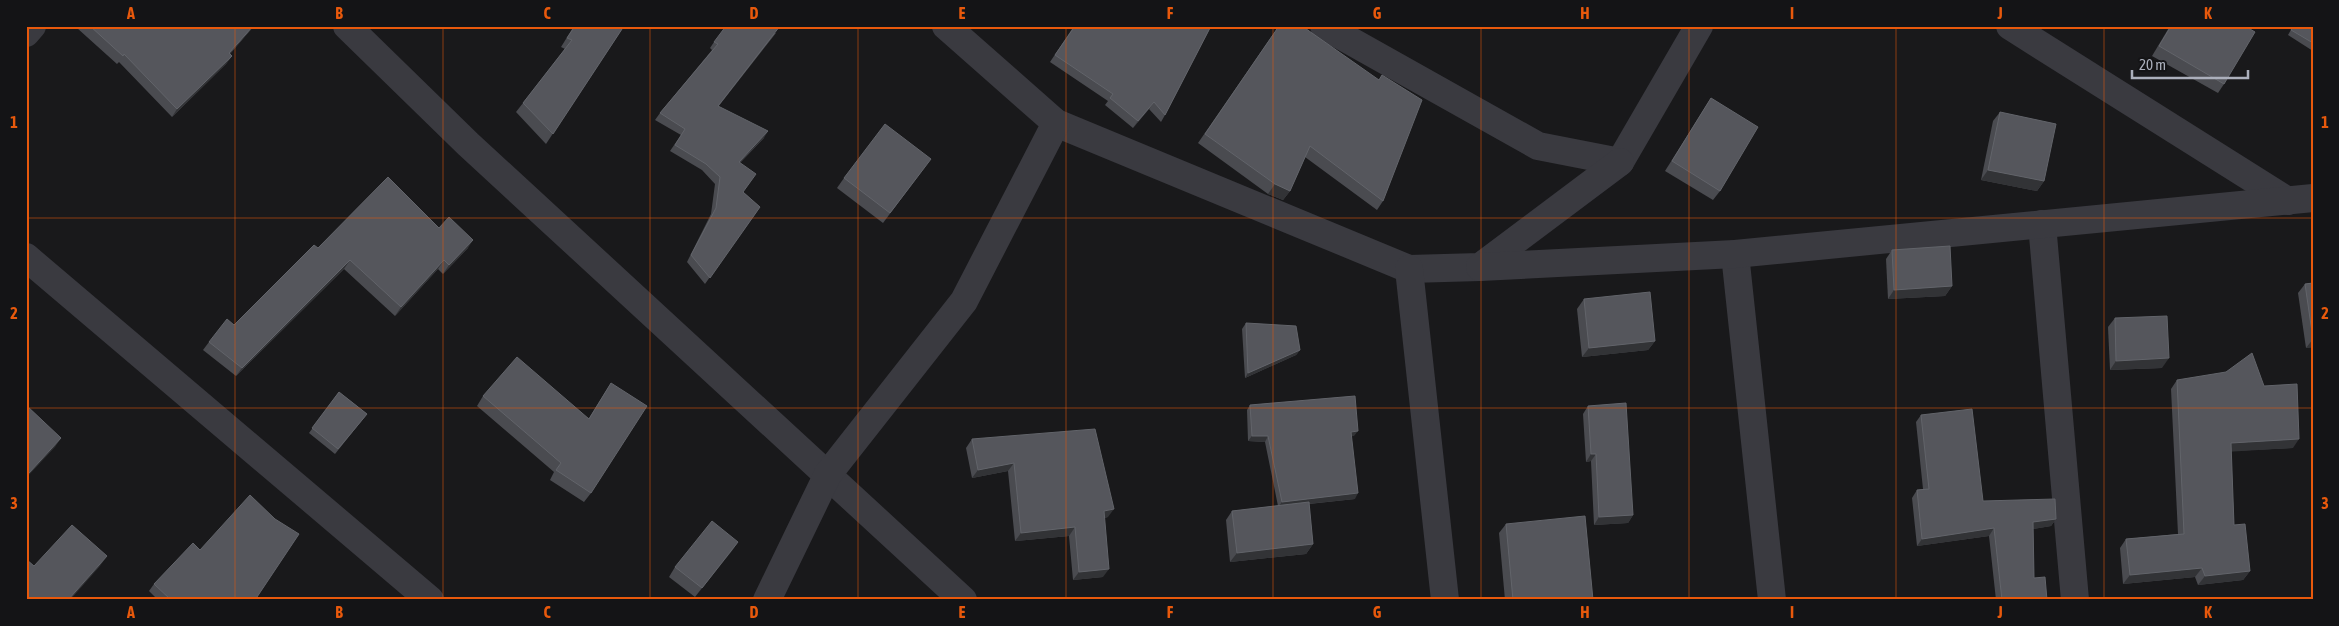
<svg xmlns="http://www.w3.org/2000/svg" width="2339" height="626" viewBox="0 0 2339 626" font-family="'Asap Condensed',sans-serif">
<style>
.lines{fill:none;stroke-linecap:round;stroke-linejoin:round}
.minor{stroke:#3a3a40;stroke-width:28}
.wall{fill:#4a4b50}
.shaded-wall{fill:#323336}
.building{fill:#55565c;stroke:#62646a}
.grid{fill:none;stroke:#e8590c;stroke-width:1;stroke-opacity:0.55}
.neatline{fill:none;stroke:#e8590c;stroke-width:2}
.grid-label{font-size:16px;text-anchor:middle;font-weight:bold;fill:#e8590c}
</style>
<rect width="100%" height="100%" fill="#19191b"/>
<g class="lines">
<g class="minor">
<polyline points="347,26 468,144 963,600"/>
<polyline points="1324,26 1538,146 1620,162 1699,26"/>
<polyline points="2010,26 2288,201"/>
<polyline points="26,33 32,26"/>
<polyline points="1056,123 1409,269 1480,267 1620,162"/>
<polyline points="2042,224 2075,600"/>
<polyline points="1735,254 1772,600"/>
<polyline points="26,257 430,600"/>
<polyline points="1480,267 1735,254 2313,198"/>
<polyline points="1409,269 1445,600"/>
<polyline points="767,600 828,474 964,301 1056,123 946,26"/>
</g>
</g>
<g class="wall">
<polygon points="78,26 254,26 230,54 232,56 226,64 172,117 119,62 117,64 77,28"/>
<polygon points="574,26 624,26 546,144 516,112 565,49 561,47"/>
<polygon points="1074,26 1211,26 1165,115 1161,122 1149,109 1133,128 1105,105 1108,101 1050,62"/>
<polygon points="1279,26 1379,80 1382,75 1383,201 1377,210 1305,157 1290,191 1283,200 1268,194 1198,143"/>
<polygon points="2170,26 2245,26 2224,84 2218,93 2152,56"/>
<polygon points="2293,26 2313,26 2313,51 2288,35"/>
<polygon points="776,33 718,107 764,138 740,163 743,192 760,207 705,284 687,262 711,214 715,184 702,170 670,151 681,135 655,120 660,113 712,50 710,48 714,42"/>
<polygon points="1711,98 1720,191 1713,200 1665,171"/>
<polygon points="2000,112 2044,181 2037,191 1981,180 1993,121"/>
<polygon points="924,168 883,223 837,188 844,178"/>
<polygon points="439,228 468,248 443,274 438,269 395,316 344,269 236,376 203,350 209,342 234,325 318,248"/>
<polygon points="1892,250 1952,286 1945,296 1888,299 1886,259"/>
<polygon points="2313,283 2313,347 2306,348 2298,293 2305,284"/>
<polygon points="1584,299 1655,341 1648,350 1582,357 1577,309"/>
<polygon points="2115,318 2162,368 2110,370 2108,327"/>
<polygon points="1246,323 1300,350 1296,355 1245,378 1242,329"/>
<polygon points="2177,380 2264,386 2293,448 2231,451 2234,525 2250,571 2243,580 2198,585 2195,577 2123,584 2120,548 2126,539 2178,534 2171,389"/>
<polygon points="611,383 591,493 584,502 550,480 554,472 477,406 483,396 589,418"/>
<polygon points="339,392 367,414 335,454 309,433"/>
<polygon points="1250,405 1354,436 1351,436 1355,499 1309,504 1313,544 1306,554 1230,562 1226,520 1232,511 1278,506 1265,442 1248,441 1247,410"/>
<polygon points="1588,406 1633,515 1628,523 1594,525 1591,461 1586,462 1583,414"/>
<polygon points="1921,415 1983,501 2056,519 2051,526 2033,529 2034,578 2047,600 1996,600 1989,536 1917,546 1912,498 1917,490 1923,489 1916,422"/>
<polygon points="972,439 1108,517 1104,518 1103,577 1073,580 1069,536 1015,541 1008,471 972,478 966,448"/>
<polygon points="1506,524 1593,600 1505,600 1499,533"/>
<polygon points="738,542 695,597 669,577 675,567"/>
<polygon points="154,584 255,600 158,600 149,591"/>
</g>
<g class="shaded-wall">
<polygon points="253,26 254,26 223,61 229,53"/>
<polygon points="232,56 226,64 172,117 177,109"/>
<polygon points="1154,102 1149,109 1133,128 1138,121"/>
<polygon points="768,131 764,138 734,168 739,162"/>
<polygon points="1988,170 2044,181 2037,191 1981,180"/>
<polygon points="1275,184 1290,191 1283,200 1268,194"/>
<polygon points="473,240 468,248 443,274 449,265"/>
<polygon points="350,260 344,269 236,376 242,368"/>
<polygon points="444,260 438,269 395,316 401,307"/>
<polygon points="1952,286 1945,296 1888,299 1894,290"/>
<polygon points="2313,339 2313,347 2306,348"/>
<polygon points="1655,341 1648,350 1582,357 1589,348"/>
<polygon points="1300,350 1296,355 1245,378 1248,373"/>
<polygon points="2169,358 2162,368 2110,370 2116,361"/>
<polygon points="1358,431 1354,436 1347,437 1351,432"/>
<polygon points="1252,436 1268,436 1265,442 1248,441"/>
<polygon points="61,438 55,447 26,478 29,473"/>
<polygon points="2299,439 2293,448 2225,452 2231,443"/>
<polygon points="1591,454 1596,454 1591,461 1586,462"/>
<polygon points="1014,463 1008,471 972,478 978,470"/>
<polygon points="1358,493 1355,499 1278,507 1282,502"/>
<polygon points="1114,509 1108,517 1098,519 1104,511"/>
<polygon points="1633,515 1628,523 1594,525 1599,517"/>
<polygon points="2056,519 2051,526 2028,530 2033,522"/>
<polygon points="1075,527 1069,536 1015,541 1021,533"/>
<polygon points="1994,528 1989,536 1917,546 1922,539"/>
<polygon points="738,542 732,551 695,597 702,588"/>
<polygon points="1313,544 1306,554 1230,562 1237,553"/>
<polygon points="107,556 100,566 70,600 68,600"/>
<polygon points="2202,568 2195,577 2123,584 2130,575"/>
<polygon points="1109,569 1103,577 1073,580 1079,572"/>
<polygon points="2250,571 2243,580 2198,585 2205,576"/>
</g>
<g class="building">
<polygon points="90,26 253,26 229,53 232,56 177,109 124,54 123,56"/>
<polygon points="575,26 624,26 553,134 523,103 572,40 567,38"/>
<polygon points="726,26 780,26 718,106 768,131 739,162 756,174 743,192 760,207 710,278 691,255 716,208 720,177 706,164 675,145 685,129 660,113 718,44 714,42"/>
<polygon points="1075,26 1211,26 1165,115 1154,102 1138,121 1110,98 1113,94 1055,55"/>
<polygon points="1279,26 1302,26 1379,80 1382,75 1422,100 1383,201 1310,146 1290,191 1275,184 1205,134"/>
<polygon points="2171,26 2245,26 2255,32 2224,84 2159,46"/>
<polygon points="2294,26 2313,26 2313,43 2291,30"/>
<polygon points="1711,98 1758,127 1720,191 1672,161"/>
<polygon points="2000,112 2056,124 2044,181 1988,170"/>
<polygon points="885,124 931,159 890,213 844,178"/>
<polygon points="388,177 439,228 449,217 473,240 449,265 444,260 401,307 350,260 242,368 209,342 227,319 234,325 314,245 318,248"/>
<polygon points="1950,246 1952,286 1894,290 1892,250"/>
<polygon points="2313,283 2313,339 2305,284"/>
<polygon points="1650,292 1655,341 1589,348 1584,299"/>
<polygon points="2167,316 2169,358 2116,361 2115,318"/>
<polygon points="1246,323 1296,326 1300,350 1248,373"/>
<polygon points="2252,353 2264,386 2297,384 2299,439 2231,443 2234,525 2245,524 2250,571 2205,576 2202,568 2130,575 2126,539 2184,534 2177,380 2226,372"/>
<polygon points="517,357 589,419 611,383 647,406 591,493 556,470 561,463 483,396"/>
<polygon points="339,392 367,414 338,449 312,428"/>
<polygon points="1355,396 1358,431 1351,432 1358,493 1282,502 1268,436 1252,436 1250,405"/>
<polygon points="1626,403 1633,515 1599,517 1596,454 1591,454 1588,406"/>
<polygon points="26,405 61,438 29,473 26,471"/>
<polygon points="1972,409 1983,501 2055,499 2056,519 2033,522 2034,578 2045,577 2047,600 2002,600 1994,528 1922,539 1917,490 1929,489 1921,415"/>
<polygon points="1095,429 1114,509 1104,511 1109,569 1079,572 1075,527 1021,533 1014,463 978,470 972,439"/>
<polygon points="250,495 275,519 299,534 255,600 171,600 154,584 193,543 200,550"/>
<polygon points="1309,502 1313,544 1237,553 1232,511"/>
<polygon points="1585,516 1593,600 1513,600 1506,524"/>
<polygon points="712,521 738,542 702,588 675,567"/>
<polygon points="72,525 107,556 68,600 26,600 26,559 34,566"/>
</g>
<path class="grid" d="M 235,26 L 235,600M 443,26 L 443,600M 650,26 L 650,600M 858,26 L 858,600M 1066,26 L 1066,600M 1273,26 L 1273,600M 1481,26 L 1481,600M 1689,26 L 1689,600M 1896,26 L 1896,600M 2104,26 L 2104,600M 26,218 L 2313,218M 26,408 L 2313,408"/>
<rect width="2339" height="626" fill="none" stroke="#141416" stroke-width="55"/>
<path d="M2132 70v8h116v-8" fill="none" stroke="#abafbb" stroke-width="2.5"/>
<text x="2139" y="70" font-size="15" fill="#abafbb" stroke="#141416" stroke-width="4" paint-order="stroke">20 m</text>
<rect x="28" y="28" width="2284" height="570" class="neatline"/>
<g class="grid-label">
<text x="131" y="19">A</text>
<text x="339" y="19">B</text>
<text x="547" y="19">C</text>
<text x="754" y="19">D</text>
<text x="962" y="19">E</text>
<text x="1170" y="19">F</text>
<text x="1377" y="19">G</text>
<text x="1585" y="19">H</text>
<text x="1792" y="19">I</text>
<text x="2000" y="19">J</text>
<text x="2208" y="19">K</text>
<text x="14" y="128">1</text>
<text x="2325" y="128">1</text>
<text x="14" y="319">2</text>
<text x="2325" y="319">2</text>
<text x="14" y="509">3</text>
<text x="2325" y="509">3</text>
<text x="131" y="618">A</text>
<text x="339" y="618">B</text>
<text x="547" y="618">C</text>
<text x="754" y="618">D</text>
<text x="962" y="618">E</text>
<text x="1170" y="618">F</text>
<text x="1377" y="618">G</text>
<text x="1585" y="618">H</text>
<text x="1792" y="618">I</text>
<text x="2000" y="618">J</text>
<text x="2208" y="618">K</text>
</g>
</svg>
